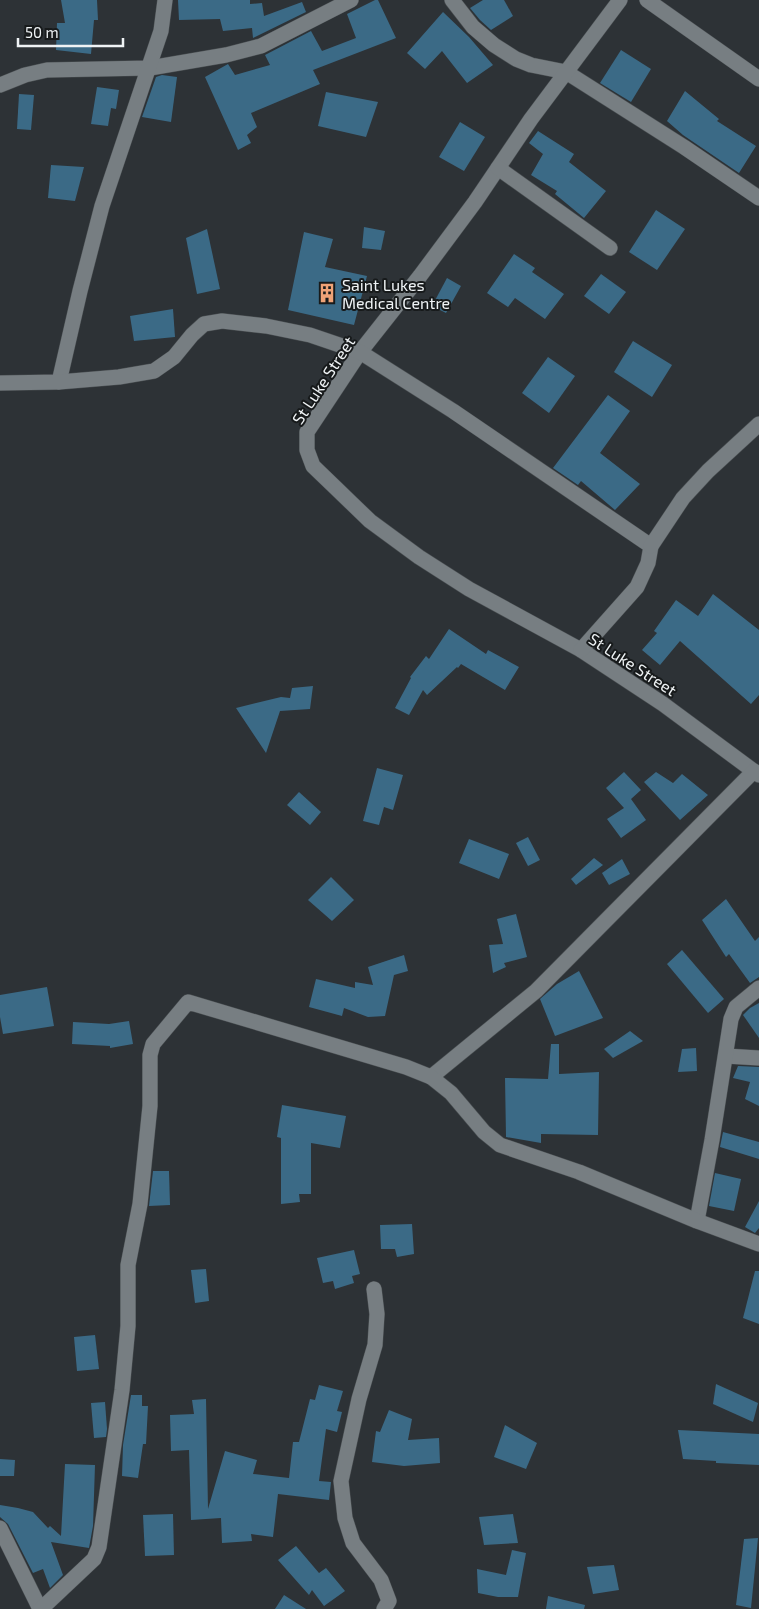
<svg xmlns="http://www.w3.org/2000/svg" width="759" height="1609" viewBox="0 0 759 1609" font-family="'Exo 2',sans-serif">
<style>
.building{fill:#3b6a86}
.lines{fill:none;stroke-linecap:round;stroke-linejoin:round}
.minor-casing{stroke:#494e51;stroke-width:16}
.minor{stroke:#777e82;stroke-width:15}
.labels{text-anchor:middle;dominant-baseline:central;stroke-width:4;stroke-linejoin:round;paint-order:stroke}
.poi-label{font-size:16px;fill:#eff3f5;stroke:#171a1b;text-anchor:start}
.street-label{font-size:16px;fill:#eff3f5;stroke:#171a1b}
</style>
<rect width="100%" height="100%" fill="#2d3236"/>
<g class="building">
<polygon points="61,0 97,0 98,20 94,20 91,54 56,50 57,23 65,23"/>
<polygon points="178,0 250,0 250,4 262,3 264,16 302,2 306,12 253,38 252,28 223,31 220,19 179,20"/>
<polygon points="375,0 378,0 396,38 313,70 320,84 251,113 257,127 247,135 251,143 238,150 205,77 228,64 235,75 270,65 265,55 311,31 322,51 356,38 347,14"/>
<polygon points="483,0 504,0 513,16 491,30 480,20 470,8"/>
<polygon points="443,12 469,37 493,65 467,83 442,51 425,69 407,53"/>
<polygon points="621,50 651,69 631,102 600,83"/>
<polygon points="162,75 177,77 171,122 142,117 156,77"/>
<polygon points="97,87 119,90 116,109 111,108 108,126 91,124"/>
<polygon points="685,91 719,119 717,121 756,146 739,173 683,135 667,121"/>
<polygon points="326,92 378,102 366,137 318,126"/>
<polygon points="19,94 34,95 31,130 17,129"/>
<polygon points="460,122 485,137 464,171 439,157"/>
<polygon points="538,131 574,154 569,162 606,191 584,218 555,194 557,191 531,175 543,154 529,143"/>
<polygon points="51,165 84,167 75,201 48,198"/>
<polygon points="656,210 685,229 657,270 629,252"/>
<polygon points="364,227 385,231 381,250 362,248"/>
<polygon points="207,229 220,289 197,294 186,238"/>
<polygon points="304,232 333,239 325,267 367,276 354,325 288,310"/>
<polygon points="514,254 535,268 532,272 564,294 545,319 515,298 508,307 487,293"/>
<polygon points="601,274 626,292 609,314 584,296"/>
<polygon points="447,278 461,286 446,313 432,306"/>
<polygon points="173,309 175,337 134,341 130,316"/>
<polygon points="633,341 672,365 652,397 614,372"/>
<polygon points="548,357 575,376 549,413 522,393"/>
<polygon points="608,395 630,411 600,453 640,484 615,510 581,481 578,485 553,468"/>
<polygon points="713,594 759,630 759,695 751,704 680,641 660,665 642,650 657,633 654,631 676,600 698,616"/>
<polygon points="449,629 486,654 488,650 519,667 505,690 461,664 458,668 457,667 427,695 423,690 409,715 395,708 411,678 410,677 426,656 429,659"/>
<polygon points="313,686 310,709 280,711 266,753 236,708 281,697 290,698 292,688"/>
<polygon points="377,768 403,775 393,810 384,807 379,825 363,821"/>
<polygon points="624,772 641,790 631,799 646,820 621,838 607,819 624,808 606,788"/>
<polygon points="656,772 673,783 682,774 708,795 680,820 644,782"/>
<polygon points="299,792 321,812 310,825 287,805"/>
<polygon points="528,837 540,860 528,866 516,843"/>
<polygon points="469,839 509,854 499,879 459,863"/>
<polygon points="594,858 603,865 576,885 571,879"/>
<polygon points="622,859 630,874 609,885 602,873"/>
<polygon points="331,877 354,900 332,921 308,900"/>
<polygon points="726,899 755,941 759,937 759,977 750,983 729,954 726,957 702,920"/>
<polygon points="516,914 527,957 504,963 506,967 493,973 489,945 503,944 497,919"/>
<polygon points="682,950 724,999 708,1013 667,964"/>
<polygon points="404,955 408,971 394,975 385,1016 368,1017 344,1008 342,1016 309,1007 316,979 355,988 355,982 373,985 368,967"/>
<polygon points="579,971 603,1018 555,1036 540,999 557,984"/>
<polygon points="47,987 54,1026 3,1034 0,1017 0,995"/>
<polygon points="759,1003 759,1038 743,1015 750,1008"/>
<polygon points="129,1021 133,1044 110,1048 110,1046 72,1044 73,1022 109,1024"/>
<polygon points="630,1031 643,1041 613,1058 604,1049"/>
<polygon points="551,1044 559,1044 559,1074 599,1072 598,1135 541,1134 541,1143 506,1137 505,1078 548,1079"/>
<polygon points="696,1048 697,1071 678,1072 682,1049"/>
<polygon points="738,1066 759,1067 759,1106 745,1099 750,1082 733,1078"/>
<polygon points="282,1105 346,1116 340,1148 311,1143 311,1194 299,1194 300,1202 281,1204 281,1138 277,1137"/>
<polygon points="723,1132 759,1142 759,1159 720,1147"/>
<polygon points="153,1171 169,1171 170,1205 149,1206"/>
<polygon points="715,1173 741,1179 734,1211 709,1206"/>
<polygon points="759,1201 759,1228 755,1233 745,1227"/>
<polygon points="412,1224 414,1254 397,1257 395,1249 381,1249 380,1225"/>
<polygon points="354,1250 360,1274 352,1276 354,1283 335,1289 333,1281 323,1283 317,1258"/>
<polygon points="206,1269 209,1301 195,1303 191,1270"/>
<polygon points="755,1271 759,1271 759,1324 743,1318"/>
<polygon points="95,1335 99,1369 77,1371 74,1337"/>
<polygon points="716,1384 758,1403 753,1422 713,1404"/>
<polygon points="319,1385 343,1391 337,1411 342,1412 337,1432 326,1429 319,1481 331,1482 329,1500 278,1494 273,1537 251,1534 252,1541 222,1543 221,1518 191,1520 189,1450 171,1451 170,1415 194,1414 192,1400 206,1399 208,1509 225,1451 257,1460 253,1474 289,1478 293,1442 299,1442 310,1399 315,1400"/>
<polygon points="131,1395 142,1395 142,1406 148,1406 146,1444 143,1444 138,1478 122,1476 123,1445"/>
<polygon points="105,1402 107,1429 106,1437 94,1438 91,1403"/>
<polygon points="389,1410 412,1419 408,1440 439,1438 440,1463 404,1466 372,1462 376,1431 380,1432"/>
<polygon points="505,1425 537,1443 526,1469 494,1457"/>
<polygon points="678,1430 759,1434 759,1465 716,1463 716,1461 683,1459"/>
<polygon points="0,1459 15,1460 14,1476 0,1476"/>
<polygon points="65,1464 95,1465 93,1526 89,1548 51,1542 63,1575 50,1588 43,1569 33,1573 8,1524 0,1517 0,1505 18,1508 33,1512 48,1528 50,1526 61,1536"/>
<polygon points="173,1514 174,1555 145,1556 143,1515"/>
<polygon points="513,1514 518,1543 484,1545 479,1517"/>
<polygon points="758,1538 751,1608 736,1605 744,1539"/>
<polygon points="296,1546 319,1573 326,1568 345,1591 324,1606 312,1590 309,1595 278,1560"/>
<polygon points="512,1550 526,1553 518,1597 498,1597 478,1593 477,1569 506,1575"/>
<polygon points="614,1565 619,1590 593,1594 587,1567"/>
<polygon points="284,1595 306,1609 275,1609"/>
<polygon points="548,1596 585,1605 584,1609 546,1609"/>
</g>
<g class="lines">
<defs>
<g id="minor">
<polyline points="452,0 473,27 494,45 516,59 531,65 566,72 684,147 759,198"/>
<polyline points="620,0 531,119 475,202 420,276 360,352 307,432 307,450 313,466 370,521 419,557 469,589 581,650 663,704 759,775"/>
<polyline points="647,0 759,79"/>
<polyline points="0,85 25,75 47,70 150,68 226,55 261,46 351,0"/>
<polyline points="498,168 610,248"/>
<polyline points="59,382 80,291 102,206 161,31 165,0"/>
<polyline points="0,383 59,382 119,377 154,371 174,357 192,335 204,324 222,321 266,326 310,335 360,352 453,411 651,546 648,563 637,587 581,650"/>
<polyline points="651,546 683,498 708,471 759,424"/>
<polyline points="726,1056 759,1058"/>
<polyline points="431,1077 536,991 754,771"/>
<polyline points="697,1221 712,1140 731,1019 736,1007 759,988"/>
<polyline points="374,1289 377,1314 375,1345 359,1399 341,1481 345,1518 353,1543 381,1580 389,1601 384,1609"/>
<polyline points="0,1528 40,1609"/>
<polyline points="41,1609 94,1559 99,1547 122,1390 128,1326 128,1265 140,1204 150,1106 150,1055 153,1044 188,1002 406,1067 431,1077 451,1093 484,1132 500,1145 579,1172 697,1221 759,1244"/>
</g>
</defs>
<use href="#minor" class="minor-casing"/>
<use href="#minor" class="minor"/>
</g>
<defs>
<symbol id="building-bare" viewBox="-9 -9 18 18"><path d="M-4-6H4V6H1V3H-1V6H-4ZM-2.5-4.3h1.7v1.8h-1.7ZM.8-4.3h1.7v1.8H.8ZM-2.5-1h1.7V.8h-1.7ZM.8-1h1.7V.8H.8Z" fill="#efa377" stroke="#171a1b" stroke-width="2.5" paint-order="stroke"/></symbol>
</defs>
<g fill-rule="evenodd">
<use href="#building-bare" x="313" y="279" width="28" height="28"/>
</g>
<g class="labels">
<g class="poi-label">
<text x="342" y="284">Saint Lukes<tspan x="342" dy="18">Medical Centre</tspan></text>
</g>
<g class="street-label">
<text transform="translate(323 380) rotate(-57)">St Luke Street</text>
<text transform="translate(633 664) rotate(33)">St Luke Street</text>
</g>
</g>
<path d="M18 38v8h105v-8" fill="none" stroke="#eff3f5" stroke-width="2.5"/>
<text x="25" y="38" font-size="15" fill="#eff3f5" stroke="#171a1b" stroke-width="4" paint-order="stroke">50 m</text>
</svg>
